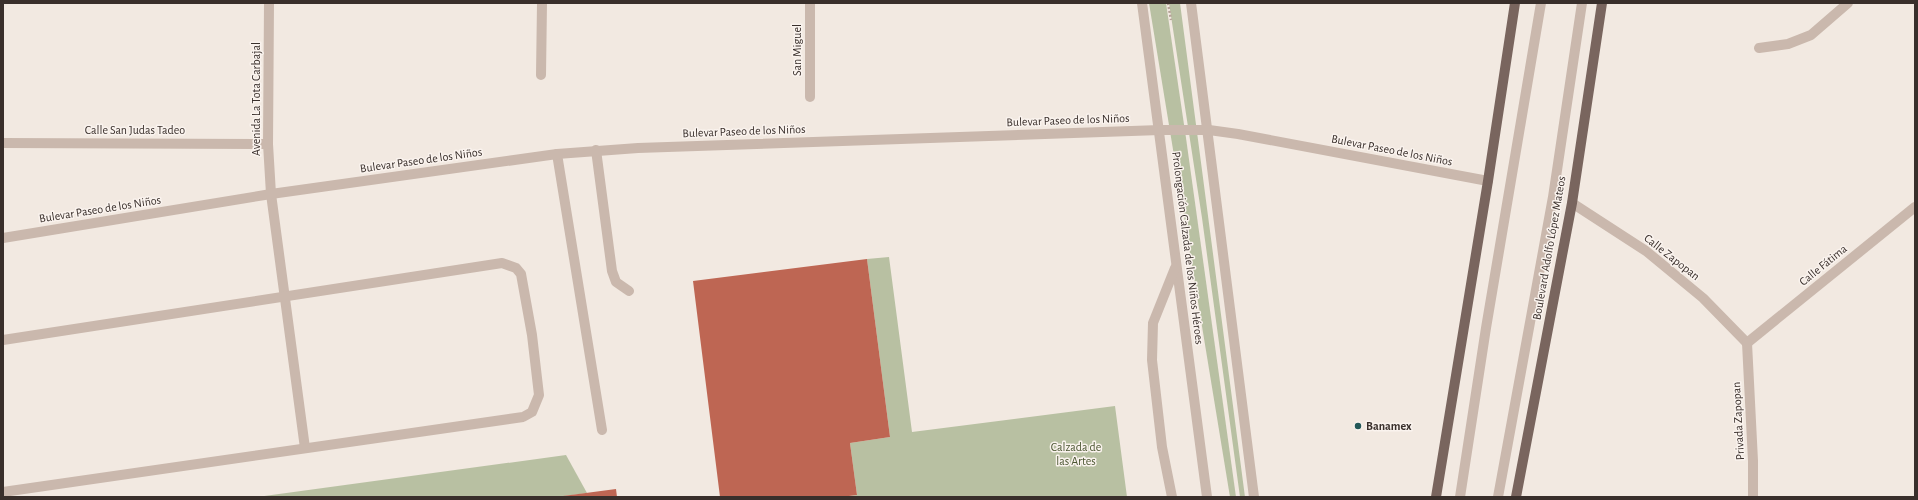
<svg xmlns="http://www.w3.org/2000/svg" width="1918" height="500" viewBox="0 0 1918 500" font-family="'Alegreya Sans',sans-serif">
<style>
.green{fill:#b8c0a2}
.building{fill:#be6653}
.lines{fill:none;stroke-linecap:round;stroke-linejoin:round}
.path{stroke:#b5a298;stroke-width:2.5;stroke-dasharray:2 2;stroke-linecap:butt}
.minor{stroke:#cab8ad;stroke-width:10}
.major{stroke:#79655e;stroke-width:10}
.poi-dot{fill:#235858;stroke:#faf3ee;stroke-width:1.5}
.labels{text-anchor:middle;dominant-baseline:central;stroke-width:3;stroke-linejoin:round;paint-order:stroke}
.street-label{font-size:12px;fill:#392f2b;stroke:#faf3ee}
.poi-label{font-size:12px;font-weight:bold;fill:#392f2b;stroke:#faf3ee;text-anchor:start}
.park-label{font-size:12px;fill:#4a5531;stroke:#faf3ee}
</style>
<rect width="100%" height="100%" fill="#f2e9e1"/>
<g class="green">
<polygon points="1149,3 1166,3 1186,138 1236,497 1230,497"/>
<polygon points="1169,3 1180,3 1245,497 1240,497 1202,218"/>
<polygon points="889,257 912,432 1115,406 1127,497 841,497 857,495 850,443 890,437 867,259"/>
<polygon points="566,455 587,493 557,497 257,497"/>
</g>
<g class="building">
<polygon points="867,259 890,437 850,443 857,495 841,497 720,497 693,281"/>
<polygon points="616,489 617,497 563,497 563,496"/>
</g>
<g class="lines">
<polyline class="path" points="1168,3 1171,20"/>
<g class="minor">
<polyline points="269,3 268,144 271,194 305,448"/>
<polyline points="810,3 810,97"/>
<polyline points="1142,3 1207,497"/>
<polyline points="1191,3 1254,497"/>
<polyline points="1759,48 1788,44 1811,35 1848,3"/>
<polyline points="541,75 542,3"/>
<polyline points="3,143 268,144"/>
<polyline points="596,150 612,271 616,282 629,291"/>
<polyline points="557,154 602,430"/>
<polyline points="1572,203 1646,251 1703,298 1747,343"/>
<polyline points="3,238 271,194 557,154 638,148 1160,130 1209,130 1238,134 1488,181"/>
<polyline points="3,340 502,263 516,268 521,274 532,335 539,395 532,412 523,417 3,492"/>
<polyline points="1747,343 1915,207"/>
<polyline points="1747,343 1753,461 1753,497"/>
<polyline points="1172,497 1162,447 1152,360 1153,323 1175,268"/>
<polyline points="1460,497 1486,328 1541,3"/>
<polyline points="1498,497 1553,197 1582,3"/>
</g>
<g class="major">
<polyline points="1436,497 1488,181 1515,3"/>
<polyline points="1516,497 1572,203 1602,3"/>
</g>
</g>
<circle class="poi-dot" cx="1358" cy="426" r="4"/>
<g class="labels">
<g class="street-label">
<text transform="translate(797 50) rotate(-90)">San Miguel</text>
<text transform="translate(256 99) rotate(-90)">Avenida La Tota Carbajal</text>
<text transform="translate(1068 120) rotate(-2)">Bulevar Paseo de los Niños</text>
<text x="135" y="130">Calle San Judas Tadeo</text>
<text transform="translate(744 131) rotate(-2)">Bulevar Paseo de los Niños</text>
<text transform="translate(1392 150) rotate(11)">Bulevar Paseo de los Niños</text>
<text transform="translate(421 160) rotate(-8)">Bulevar Paseo de los Niños</text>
<text transform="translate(100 209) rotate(-9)">Bulevar Paseo de los Niños</text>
<text transform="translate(1188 248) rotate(83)">Prolongación Calzada de los Niños Héroes</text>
<text transform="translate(1549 248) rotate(-80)">Boulevard Adolfo López Mateos</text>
<text transform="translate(1672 257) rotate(38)">Calle Zapopan</text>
<text transform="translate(1823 265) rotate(-39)">Calle Fátima</text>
<text transform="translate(1738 421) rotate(-93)">Privada Zapopan</text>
</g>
<g class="poi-label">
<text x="1366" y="426">Banamex</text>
</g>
<g class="park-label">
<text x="1076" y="447">Calzada de<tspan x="1076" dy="14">las Artes</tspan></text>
</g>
</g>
<rect width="1918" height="500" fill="none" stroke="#392f2b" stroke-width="8"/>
</svg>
